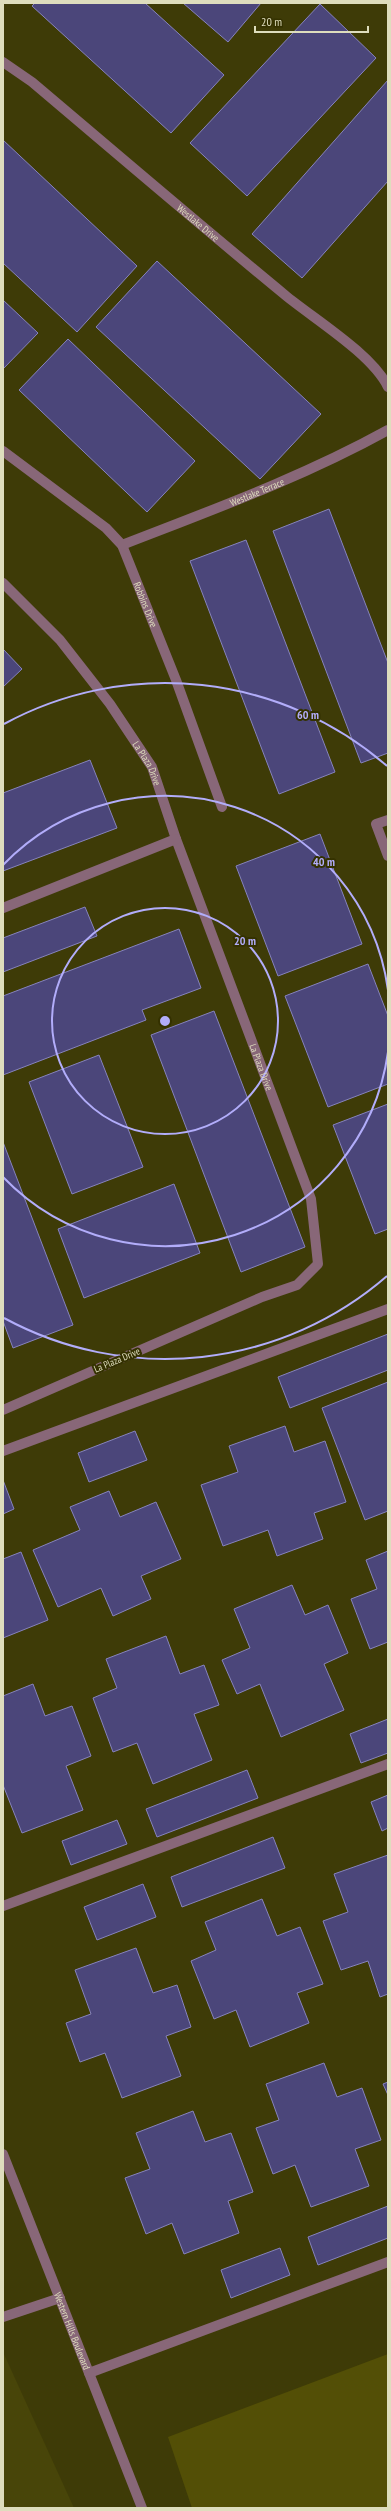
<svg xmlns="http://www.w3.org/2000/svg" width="391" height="2511" viewBox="0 0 391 2511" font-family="'PT Sans Narrow',sans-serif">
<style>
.built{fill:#484509}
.green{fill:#534f06}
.building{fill:#4b467a;stroke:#8683bd}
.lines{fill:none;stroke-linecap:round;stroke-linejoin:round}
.minor{stroke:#886778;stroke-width:10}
.ring{fill:none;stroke:#b2adfa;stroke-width:2}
.labels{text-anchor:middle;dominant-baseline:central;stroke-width:4;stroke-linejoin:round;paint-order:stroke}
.street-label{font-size:10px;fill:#deddbd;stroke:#343100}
.centre{fill:#b2adfa;stroke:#343100;stroke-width:2}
.ring-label{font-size:12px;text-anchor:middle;font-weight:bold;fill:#b2adfa;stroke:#343100;stroke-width:4;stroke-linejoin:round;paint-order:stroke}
</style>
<rect width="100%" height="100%" fill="#3e3b07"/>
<polygon class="built" points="3,2352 74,2508 3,2508"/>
<polygon class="green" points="388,2354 388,2508 192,2508 168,2437"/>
<g class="building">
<polygon points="35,3 145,3 224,75 171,133 32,6"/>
<polygon points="183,3 261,3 228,42"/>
<polygon points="320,4 376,58 247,196 190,143"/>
<polygon points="388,80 388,181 302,278 252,234"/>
<polygon points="3,140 137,266 77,332 3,263"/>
<polygon points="157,261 321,414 260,479 96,327"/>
<polygon points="3,300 38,333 3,369"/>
<polygon points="68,339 195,461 147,512 19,390"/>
<polygon points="329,509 388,663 388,753 361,763 273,531"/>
<polygon points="246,540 335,772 279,794 190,561"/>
<polygon points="3,649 22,669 3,687"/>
<polygon points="90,760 117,828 3,871 3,793"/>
<polygon points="320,834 362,944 278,976 236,866"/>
<polygon points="85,907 97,936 3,972 3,938"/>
<polygon points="179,929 201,988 142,1010 146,1020 3,1075 3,996"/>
<polygon points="368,964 388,1016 388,1084 328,1107 285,996"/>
<polygon points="214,1011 305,1247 241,1272 151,1035"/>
<polygon points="99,1055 143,1167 72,1194 29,1082"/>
<polygon points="388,1104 388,1229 375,1234 333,1125"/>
<polygon points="3,1142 73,1325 13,1348 3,1321"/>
<polygon points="174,1184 200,1253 84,1298 58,1229"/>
<polygon points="388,1334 388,1370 290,1408 278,1377"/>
<polygon points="388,1382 388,1511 365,1520 322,1408"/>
<polygon points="285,1426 294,1452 325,1441 346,1502 314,1513 323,1539 277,1556 268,1530 223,1546 201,1485 238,1472 229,1446"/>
<polygon points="135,1431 147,1460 89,1482 78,1453"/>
<polygon points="3,1480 14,1509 3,1514"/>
<polygon points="109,1491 120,1517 156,1502 181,1559 141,1576 151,1599 113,1616 101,1588 58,1607 33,1550 80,1530 70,1507"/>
<polygon points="388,1551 388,1642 370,1649 351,1599 377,1589 366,1560"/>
<polygon points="21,1552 48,1620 3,1638 3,1559"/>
<polygon points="292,1585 305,1615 328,1605 348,1653 324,1664 344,1710 281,1737 260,1684 237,1694 222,1660 250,1648 234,1609"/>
<polygon points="166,1636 180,1674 204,1665 219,1705 194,1714 212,1760 153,1784 137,1743 113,1752 93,1698 117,1688 106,1659"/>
<polygon points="33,1684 45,1716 72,1706 91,1756 66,1766 83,1810 22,1833 3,1785 3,1696"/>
<polygon points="388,1719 388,1753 361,1763 350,1734"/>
<polygon points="247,1770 258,1798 157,1837 146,1809"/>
<polygon points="388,1795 388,1828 382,1831 371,1802"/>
<polygon points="117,1820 127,1844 71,1865 62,1841"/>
<polygon points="273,1837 285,1868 182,1907 171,1877"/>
<polygon points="388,1855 388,1994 380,1997 368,1961 341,1970 323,1921 348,1912 334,1874"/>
<polygon points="143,1884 156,1917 97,1940 84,1907"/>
<polygon points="262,1899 277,1936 300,1927 323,1984 297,1993 309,2023 250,2047 236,2010 214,2019 191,1961 216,1950 205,1922"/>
<polygon points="136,1948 153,1993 177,1985 191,2027 166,2036 181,2076 122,2098 105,2053 80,2062 66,2023 91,2014 75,1970"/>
<polygon points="324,2063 337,2097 362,2088 381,2140 355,2149 369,2186 311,2207 295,2165 273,2174 256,2128 279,2120 266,2084"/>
<polygon points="388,2082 388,2095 383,2084"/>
<polygon points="193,2111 205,2142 231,2133 253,2192 228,2201 239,2233 184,2254 172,2223 146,2234 125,2178 150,2169 136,2133"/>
<polygon points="388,2206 388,2238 318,2265 308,2237"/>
<polygon points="280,2248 290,2275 231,2298 221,2270"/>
</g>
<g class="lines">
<g class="minor">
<path id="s1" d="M 3,62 L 32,82 C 116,153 200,225 285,295 C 314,319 372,354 388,387"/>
<path id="s2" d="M 3,451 L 106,528 L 122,545 L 176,680 L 222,807"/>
<path id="s3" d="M 122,545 C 212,510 303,477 388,430"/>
<path id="s4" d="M 3,583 L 60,640 L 110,704 L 152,767 L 176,839 L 311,1199 L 318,1264 L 297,1285 L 262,1297 L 3,1410"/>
<polyline points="388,820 376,824 388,856"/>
<polyline points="3,908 176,839"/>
<polyline points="3,1451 388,1309"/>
<polyline points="3,1906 388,1764"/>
<path id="s5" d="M 3,2154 L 142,2508"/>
<polyline points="3,2317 60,2298"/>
<polyline points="89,2373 388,2262"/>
</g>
</g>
<g class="ring">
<circle cx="165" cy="1021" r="113"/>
<path d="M388 1052A225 225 0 0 1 3 1177M3 865A225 225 0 0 1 388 990"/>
<path d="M387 1276A338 338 0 0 1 4 1318M4 724A338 338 0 0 1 387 766"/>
</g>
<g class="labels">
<g class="street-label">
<text stroke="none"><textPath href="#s1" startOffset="253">Westlake Drive</textPath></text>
<text stroke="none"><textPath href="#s3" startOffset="145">Westlake Terrace</textPath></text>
<text stroke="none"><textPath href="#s2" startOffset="216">Robbins Drive</textPath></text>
<text stroke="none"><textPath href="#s4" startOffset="232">La Plaza Drive</textPath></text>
<text stroke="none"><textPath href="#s4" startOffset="557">La Plaza Drive</textPath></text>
<text transform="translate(117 1360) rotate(-23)">La Plaza Drive</text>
<text stroke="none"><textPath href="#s5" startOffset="190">Western Hills Boulevard</textPath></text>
</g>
</g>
<circle cx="165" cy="1021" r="6" class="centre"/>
<g class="ring-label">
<text x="308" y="719">60 m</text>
<text x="324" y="866">40 m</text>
<text x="245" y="945">20 m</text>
</g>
<rect width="391" height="2511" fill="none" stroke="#deddbd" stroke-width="8"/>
<path d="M255 26v6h113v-6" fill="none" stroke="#deddbd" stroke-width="2"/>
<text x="261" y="26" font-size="12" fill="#deddbd" stroke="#343100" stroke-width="3" paint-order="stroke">20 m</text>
</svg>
